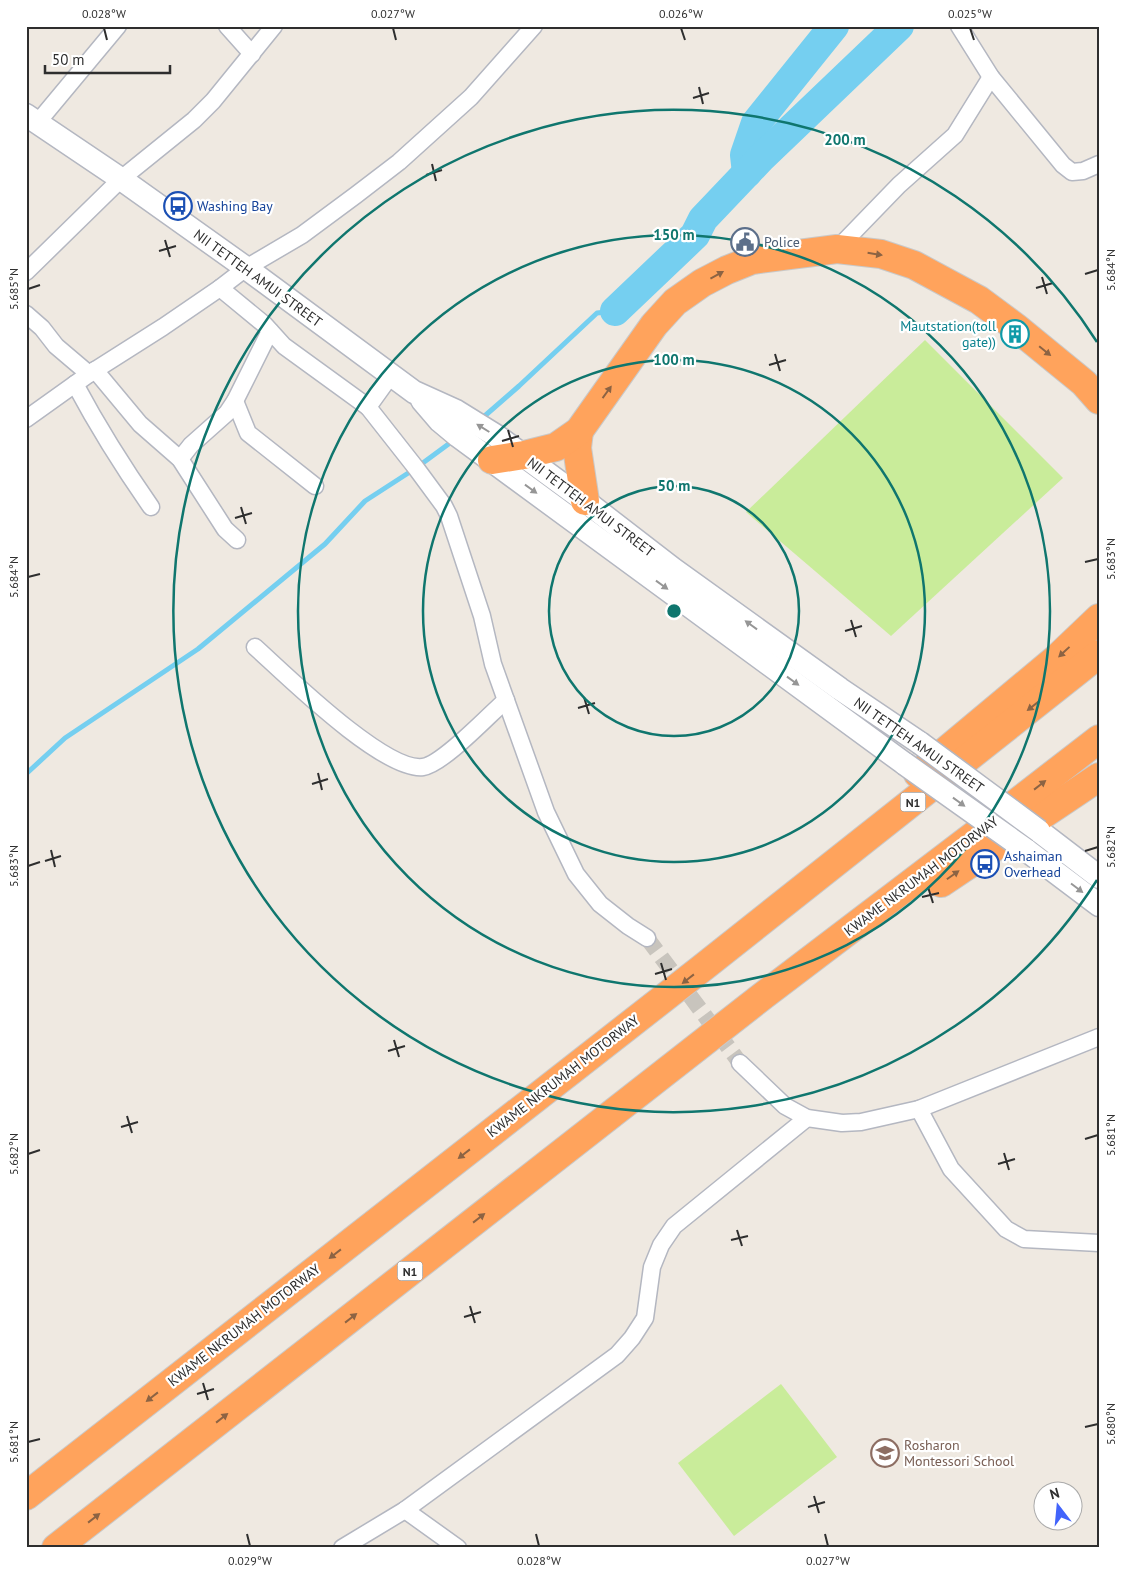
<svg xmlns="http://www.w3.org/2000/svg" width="1125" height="1574" viewBox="0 0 1125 1574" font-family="'PT Sans',sans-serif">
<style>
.pitch{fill:#c9ec9a}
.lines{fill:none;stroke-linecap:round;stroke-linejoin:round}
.stream{stroke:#75cff0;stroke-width:5}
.river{stroke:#75cff0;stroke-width:30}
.minor-tunnel{stroke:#c8c4bd;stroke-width:16;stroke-dasharray:16 8;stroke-linecap:butt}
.minor-casing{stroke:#b4b7c1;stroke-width:19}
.secondary-casing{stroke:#b4b7c1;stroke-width:25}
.motorway-casing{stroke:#c9c9c9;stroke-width:30}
.minor{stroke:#fff;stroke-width:16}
.secondary{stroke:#fff;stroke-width:22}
.motorway{stroke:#ffa35c;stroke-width:28}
.secondary-bridge-casing{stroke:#b4b7c1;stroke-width:25;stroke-linecap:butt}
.secondary-bridge{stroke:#fff;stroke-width:22}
.oneway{fill:#8c6343}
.oneway2{fill:#969696}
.ticks{fill:none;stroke:#2e2e2e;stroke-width:2}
.ring{fill:none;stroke:#0f766e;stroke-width:2.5}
.labels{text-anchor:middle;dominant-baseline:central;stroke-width:4.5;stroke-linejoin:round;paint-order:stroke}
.shield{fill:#fff;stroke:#6d6d6d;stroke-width:1}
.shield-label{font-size:12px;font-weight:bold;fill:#2e2e2e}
.transit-label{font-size:14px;fill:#164399;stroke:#fff;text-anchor:start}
.service-label{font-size:14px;fill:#4e5e75;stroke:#fff;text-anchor:start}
.street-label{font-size:14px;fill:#2e2e2e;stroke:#fff}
.culture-label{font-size:14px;fill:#0d838f;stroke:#fff;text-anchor:end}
.education-label{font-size:14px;fill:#785e54;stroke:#fff;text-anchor:start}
.centre{fill:#0f766e;stroke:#fff;stroke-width:2.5}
.ring-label{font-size:15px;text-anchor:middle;font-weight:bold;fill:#0f766e;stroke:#fff;stroke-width:4.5;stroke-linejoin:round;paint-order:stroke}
.neatline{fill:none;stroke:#2e2e2e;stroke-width:2}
.ticks-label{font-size:12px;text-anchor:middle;fill:#2e2e2e}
</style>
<rect width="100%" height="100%" fill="#efe9e1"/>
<g class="pitch">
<polygon points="925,340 1063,478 891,636 746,512"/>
<polygon points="781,1384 837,1457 734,1536 678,1463"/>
</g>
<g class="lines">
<g class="stream">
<polyline points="480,420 519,386 597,313 615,311"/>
<polyline points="26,774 65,738 198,649 325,544 365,501 416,468 454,440"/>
</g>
<g class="river">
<polyline points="747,173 745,155 756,123 834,26"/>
<polyline points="615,311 695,235 703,219 761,158 899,26"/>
</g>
<polyline class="minor-tunnel" points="647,938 740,1063"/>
<defs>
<g id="minor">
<polyline points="227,26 252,54"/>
<polyline points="959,26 991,77 1063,165 1072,172 1083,171 1099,164"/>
<polyline points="38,122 118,26"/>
<polyline points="837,249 899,185 955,135 991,77"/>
<polyline points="26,272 121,179 194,120 213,101 274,26"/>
<polyline points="220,288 265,325 284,346 368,407"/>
<polyline points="26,314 42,328 56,346 89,374"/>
<polyline points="95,370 140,424 180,459 225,529 237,540"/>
<polyline points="391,375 368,407 416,468 444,506 449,516 482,616 493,664 546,812 576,874 600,904 628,926 647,938"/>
<path d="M 75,384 C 98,427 123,467 151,507"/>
<polyline points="235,401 248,433 315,486"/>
<polyline points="26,419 89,374 163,327 220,288 246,268 302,235 356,195 399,162 471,97 534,26"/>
<polyline points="180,459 191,445 227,413 235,401 270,331"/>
<path d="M 255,647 C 285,674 384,772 423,767 C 443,764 489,715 506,700"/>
<polyline points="740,1063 785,1106 807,1118 842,1123 861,1122 919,1109 1099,1037"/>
<polyline points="919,1109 951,1169 1006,1229 1024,1239 1099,1243"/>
<polyline points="405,1510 458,1548"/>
<polyline points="342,1548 405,1510 617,1355 632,1338 645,1318 652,1267 661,1245 674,1226 807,1118"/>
</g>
<g id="secondary">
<polyline points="26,115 121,179 246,268 414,392 456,411 498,437 585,501 673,569 840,689 920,743"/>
<polyline points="422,400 440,421 458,436 905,764"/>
<polyline points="1039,831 1099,877"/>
<polyline points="1026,850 1099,905"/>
</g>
<g id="motorway">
<polyline points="579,431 577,448 585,501"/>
<polyline points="492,460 524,455 556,447 579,431 654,325 675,302 702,283 727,270 752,260 837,249 881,254 914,265 979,300 1018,329 1084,383 1099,400"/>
<polyline points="918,774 1057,658 1099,618"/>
<polyline points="941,883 1099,777"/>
<polyline points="26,1496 701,969 1099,654"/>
<polyline points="56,1548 764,995 993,821 1099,739"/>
</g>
</defs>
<use href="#minor" class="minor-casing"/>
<use href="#secondary" class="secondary-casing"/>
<use href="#motorway" class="motorway-casing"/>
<use href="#minor" class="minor"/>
<use href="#secondary" class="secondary"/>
<use href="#motorway" class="motorway"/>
<defs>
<g id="secondary-bridge">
<polyline points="920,743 1039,831"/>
<polyline points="905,764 1026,850"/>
</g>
</defs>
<use href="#secondary-bridge" class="secondary-bridge-casing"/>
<use href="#secondary-bridge" class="secondary-bridge"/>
</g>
<defs><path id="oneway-solid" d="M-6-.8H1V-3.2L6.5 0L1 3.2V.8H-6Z" transform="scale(1.25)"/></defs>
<g class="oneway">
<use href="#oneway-solid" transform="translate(875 254) rotate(9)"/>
<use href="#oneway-solid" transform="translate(717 275) rotate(-29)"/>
<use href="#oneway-solid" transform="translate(1045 351) rotate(39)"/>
<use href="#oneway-solid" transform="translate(607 392) rotate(-54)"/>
<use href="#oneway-solid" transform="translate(1064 652) rotate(137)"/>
<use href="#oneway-solid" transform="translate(1033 706) rotate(142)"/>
<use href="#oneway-solid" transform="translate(1040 785) rotate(-38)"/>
<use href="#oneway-solid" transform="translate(953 875) rotate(-35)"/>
<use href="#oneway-solid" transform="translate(688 979) rotate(142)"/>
<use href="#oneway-solid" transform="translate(464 1154) rotate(142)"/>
<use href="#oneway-solid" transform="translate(479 1218) rotate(-38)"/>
<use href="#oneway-solid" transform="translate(335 1254) rotate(142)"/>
<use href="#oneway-solid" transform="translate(351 1318) rotate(-38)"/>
<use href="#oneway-solid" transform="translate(152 1397) rotate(142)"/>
<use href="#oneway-solid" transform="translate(222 1418) rotate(-38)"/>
<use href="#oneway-solid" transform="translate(94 1518) rotate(-38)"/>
</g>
<g class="oneway2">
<use href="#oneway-solid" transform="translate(483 428) rotate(-148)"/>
<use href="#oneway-solid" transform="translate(531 489) rotate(36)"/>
<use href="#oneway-solid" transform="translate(662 585) rotate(36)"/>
<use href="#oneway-solid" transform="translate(751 625) rotate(-144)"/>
<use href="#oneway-solid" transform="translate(793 681) rotate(36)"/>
<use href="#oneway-solid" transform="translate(959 802) rotate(36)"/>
<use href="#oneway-solid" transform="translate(1077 888) rotate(37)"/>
</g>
<path class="ticks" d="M 104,28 L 107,40M 393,28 L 396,40M 681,28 L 685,40M 970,28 L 974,40M 699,87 L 703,104M 693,98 L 709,93M 432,164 L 436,181M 426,175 L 442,170M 165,240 L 170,257M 159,251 L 176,246M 1085,274 L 1098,270M 1042,277 L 1047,294M 1036,288 L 1053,283M 28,289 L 40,285M 775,354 L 780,371M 769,365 L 786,360M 508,430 L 513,447M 502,441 L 519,436M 241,507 L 246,524M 235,518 L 252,513M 1085,562 L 1098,559M 28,577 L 40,574M 851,620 L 856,637M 845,631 L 862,626M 584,697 L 589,714M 578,708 L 595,703M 318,773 L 322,790M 312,784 L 328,779M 51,850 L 55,867M 1085,851 L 1098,847M 45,861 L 61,856M 28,866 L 40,862M 928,887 L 933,903M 922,897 L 939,893M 661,963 L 666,980M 655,974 L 672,969M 394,1040 L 399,1057M 388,1051 L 405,1046M 127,1116 L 132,1133M 121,1127 L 138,1122M 1085,1139 L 1098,1135M 1004,1153 L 1009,1170M 28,1154 L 40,1150M 998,1164 L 1015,1159M 737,1230 L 742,1246M 731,1240 L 748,1236M 470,1306 L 475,1323M 464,1317 L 481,1312M 203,1383 L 208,1400M 197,1394 L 214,1389M 1085,1427 L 1098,1424M 28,1442 L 40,1439M 814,1496 L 819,1513M 808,1507 L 825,1502M 247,1534 L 250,1546M 536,1534 L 539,1546M 825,1534 L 828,1546"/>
<g class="ring">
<circle cx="674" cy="611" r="125"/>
<circle cx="674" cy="611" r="251"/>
<circle cx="674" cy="611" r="376"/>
<path d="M1097 880A501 501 0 1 1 1097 342"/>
</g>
<defs>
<symbol id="bus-ring" viewBox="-11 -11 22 22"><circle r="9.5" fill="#fff" stroke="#1a4fb4" stroke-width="1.5"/><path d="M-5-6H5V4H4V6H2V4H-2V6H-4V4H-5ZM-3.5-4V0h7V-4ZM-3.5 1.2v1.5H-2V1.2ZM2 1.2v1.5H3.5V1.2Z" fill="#1a4fb4"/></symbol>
<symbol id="civic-ring" viewBox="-11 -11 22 22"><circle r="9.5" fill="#fff" stroke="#5c6f8a" stroke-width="1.5"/><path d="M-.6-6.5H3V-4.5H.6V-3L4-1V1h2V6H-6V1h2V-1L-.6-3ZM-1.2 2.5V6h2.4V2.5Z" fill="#5c6f8a"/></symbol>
<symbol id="building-ring" viewBox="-11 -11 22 22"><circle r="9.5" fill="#fff" stroke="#0f9aa8" stroke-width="1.5"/><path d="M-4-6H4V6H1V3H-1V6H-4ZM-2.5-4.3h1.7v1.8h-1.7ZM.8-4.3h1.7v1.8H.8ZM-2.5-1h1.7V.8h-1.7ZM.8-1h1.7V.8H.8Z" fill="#0f9aa8"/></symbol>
<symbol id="school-ring" viewBox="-11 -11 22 22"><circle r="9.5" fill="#fff" stroke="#8d6e63" stroke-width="1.5"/><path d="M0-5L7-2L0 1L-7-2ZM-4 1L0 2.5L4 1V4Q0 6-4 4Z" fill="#8d6e63"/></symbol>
</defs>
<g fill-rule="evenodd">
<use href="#bus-ring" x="162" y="190" width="32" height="32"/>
<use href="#civic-ring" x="729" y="226" width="32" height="32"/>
<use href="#building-ring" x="999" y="318" width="32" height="32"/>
<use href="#bus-ring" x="969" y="848" width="32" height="32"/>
<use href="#school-ring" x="869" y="1437" width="32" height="32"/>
</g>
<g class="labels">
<g class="shield">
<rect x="900.5" y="792.5" width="25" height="19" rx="4"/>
<rect x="397.5" y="1261.5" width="25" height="19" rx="4"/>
</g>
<g class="shield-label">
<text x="913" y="802">N1</text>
<text x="410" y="1271">N1</text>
</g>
<g class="transit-label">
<text x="197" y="206">Washing Bay</text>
<text x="1004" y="856">Ashaiman<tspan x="1004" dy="16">Overhead</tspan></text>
</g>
<g class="service-label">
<text x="764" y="242">Police</text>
</g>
<g class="street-label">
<text transform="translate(258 278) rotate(36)">NII TETTEH AMUI STREET</text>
<text transform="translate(591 507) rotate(37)">NII TETTEH AMUI STREET</text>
<text transform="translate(919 745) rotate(35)">NII TETTEH AMUI STREET</text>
<text transform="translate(921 876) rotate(-37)">KWAME NKRUMAH MOTORWAY</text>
<text transform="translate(563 1076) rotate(-38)">KWAME NKRUMAH MOTORWAY</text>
<text transform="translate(244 1325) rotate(-38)">KWAME NKRUMAH MOTORWAY</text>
</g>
<g class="culture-label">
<text x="996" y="326">Mautstation(toll<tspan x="996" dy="16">gate))</tspan></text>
</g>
<g class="education-label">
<text x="904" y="1445">Rosharon<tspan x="904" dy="16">Montessori School</tspan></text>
</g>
</g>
<circle cx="674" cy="611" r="8" class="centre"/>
<g class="ring-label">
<text x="845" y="145">200 m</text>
<text x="674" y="240">150 m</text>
<text x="674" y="365">100 m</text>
<text x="674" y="491">50 m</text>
</g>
<rect width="1125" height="1574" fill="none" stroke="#ffffff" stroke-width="55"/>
<g transform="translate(1058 1506) rotate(344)"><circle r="24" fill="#ffffff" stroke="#ababab"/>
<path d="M0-4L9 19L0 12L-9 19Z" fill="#4264fb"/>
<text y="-8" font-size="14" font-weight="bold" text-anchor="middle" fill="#2e2e2e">N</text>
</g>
<path d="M45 65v8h125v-8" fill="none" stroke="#2e2e2e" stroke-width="2.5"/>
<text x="52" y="65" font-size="15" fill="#2e2e2e" stroke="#ffffff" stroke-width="4" paint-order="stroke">50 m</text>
<rect x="28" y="28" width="1070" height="1518" class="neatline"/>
<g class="ticks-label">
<text x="104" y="18">0.028°W</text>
<text x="393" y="18">0.027°W</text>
<text x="681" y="18">0.026°W</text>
<text x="970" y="18">0.025°W</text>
<text transform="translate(1111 270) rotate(-90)" y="4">5.684°N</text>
<text transform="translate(14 289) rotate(-90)" y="4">5.685°N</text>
<text transform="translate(1111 559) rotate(-90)" y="4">5.683°N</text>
<text transform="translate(14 577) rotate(-90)" y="4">5.684°N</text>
<text transform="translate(1111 847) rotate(-90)" y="4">5.682°N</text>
<text transform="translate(14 866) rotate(-90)" y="4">5.683°N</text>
<text transform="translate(1111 1135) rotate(-90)" y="4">5.681°N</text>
<text transform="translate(14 1154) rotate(-90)" y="4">5.682°N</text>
<text transform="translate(1111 1424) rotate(-90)" y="4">5.680°N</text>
<text transform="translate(14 1442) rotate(-90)" y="4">5.681°N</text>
<text x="250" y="1565">0.029°W</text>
<text x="539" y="1565">0.028°W</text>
<text x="828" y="1565">0.027°W</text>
</g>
</svg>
